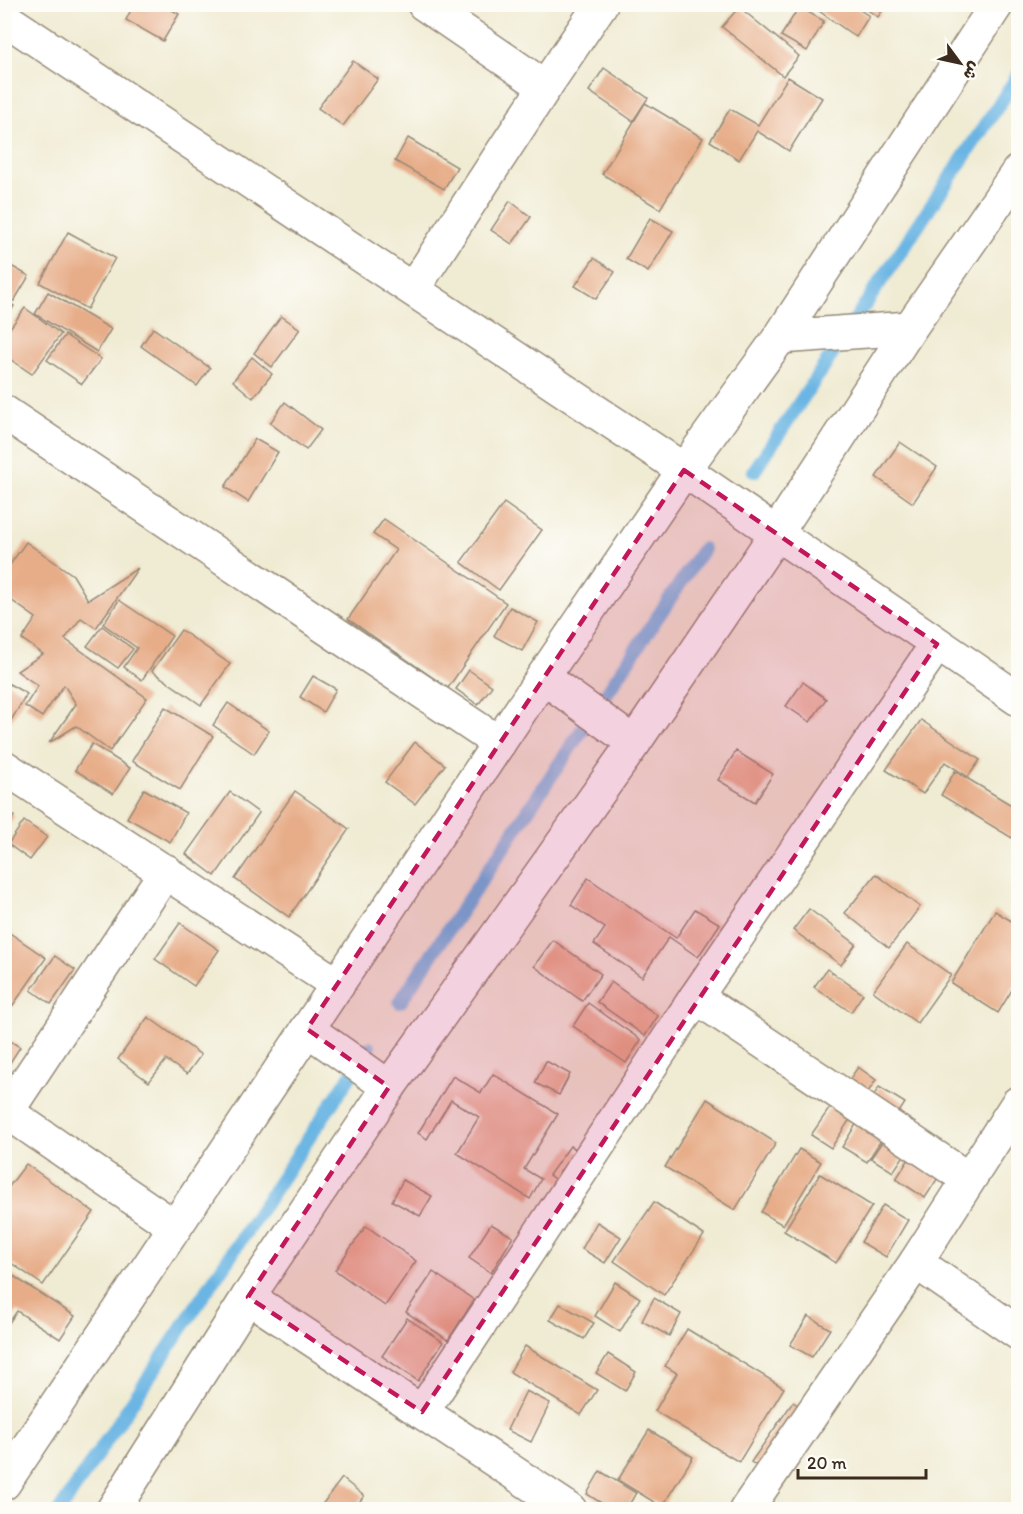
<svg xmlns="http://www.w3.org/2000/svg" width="1023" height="1514" viewBox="0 0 1023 1514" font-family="Itim,'Playpen Sans Arabic',sans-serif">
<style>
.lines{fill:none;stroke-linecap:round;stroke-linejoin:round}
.stream{stroke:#6ab5e3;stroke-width:14}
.building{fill:#e7ad89}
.street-casing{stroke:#968a78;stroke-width:36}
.secondary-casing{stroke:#968a78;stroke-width:36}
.street{stroke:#fff;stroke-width:33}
.secondary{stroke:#fff;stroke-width:33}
.marked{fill:#c2185b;fill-opacity:0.2;stroke:#c2185b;stroke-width:4.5;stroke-dasharray:12 8;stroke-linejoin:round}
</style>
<rect width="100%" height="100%" fill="#fdfcf7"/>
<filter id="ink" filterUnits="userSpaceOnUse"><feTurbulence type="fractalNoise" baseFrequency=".0167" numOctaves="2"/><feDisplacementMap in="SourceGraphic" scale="12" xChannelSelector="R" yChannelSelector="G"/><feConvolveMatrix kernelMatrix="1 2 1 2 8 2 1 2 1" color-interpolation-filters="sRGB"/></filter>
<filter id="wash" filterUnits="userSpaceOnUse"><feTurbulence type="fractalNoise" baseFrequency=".008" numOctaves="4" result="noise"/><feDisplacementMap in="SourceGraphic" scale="24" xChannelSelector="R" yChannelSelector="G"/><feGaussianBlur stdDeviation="1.35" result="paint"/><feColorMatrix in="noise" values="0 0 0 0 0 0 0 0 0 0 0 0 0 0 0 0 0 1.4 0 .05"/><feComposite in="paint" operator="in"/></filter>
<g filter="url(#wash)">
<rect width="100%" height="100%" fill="#f0ebd3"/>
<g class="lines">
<g class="stream">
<polyline points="754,471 1018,76"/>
<polyline points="400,1002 703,549"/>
<polyline points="60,1510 369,1048"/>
</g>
</g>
<g id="blocks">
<g class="building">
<polygon points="134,4 162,4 179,14 163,41 126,20"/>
<polygon points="809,4 851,4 869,16 856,37"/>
<polygon points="859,4 887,4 878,17"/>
<polygon points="739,7 799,56 783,76 722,27"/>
<polygon points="799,7 824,21 807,51 781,36"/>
<polygon points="353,61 378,79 343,126 318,108"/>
<polygon points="604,68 648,98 633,121 589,91"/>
<polygon points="788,77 822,98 789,151 757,131 739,160 710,141 730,109 758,125"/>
<polygon points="645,103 703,138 660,209 602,174"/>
<polygon points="408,138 457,167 444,189 395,161"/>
<polygon points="510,201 531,217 512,244 491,230"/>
<polygon points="650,218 673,231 648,272 626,259"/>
<polygon points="68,232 115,258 87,309 40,283"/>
<polygon points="594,258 615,272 596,299 575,286"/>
<polygon points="4,262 29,276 14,301 4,296"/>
<polygon points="48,292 111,329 97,352 35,314"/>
<polygon points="4,300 14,306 4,322"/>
<polygon points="25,308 61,334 32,374 4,355 4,336"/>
<polygon points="281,316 300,329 272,367 254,353"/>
<polygon points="153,328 210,368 197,386 141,346"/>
<polygon points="65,335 101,359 82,384 47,360"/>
<polygon points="252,357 272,374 253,398 233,381"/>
<polygon points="285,402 321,430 306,450 270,423"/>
<polygon points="255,439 278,452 248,502 225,487"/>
<polygon points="900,442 937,467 913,503 876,477"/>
<polygon points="504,503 542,530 499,590 461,562"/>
<polygon points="384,519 506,603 448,688 348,619 396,550 373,534"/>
<polygon points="26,542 73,575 88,600 138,568 96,628 81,618 65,639 147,698 110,751 76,726 49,743 76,704 64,685 42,717 25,706 38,686 17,671 43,654 22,639 36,618 4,595 4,573"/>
<polygon points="119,600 172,636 142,680 124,667 137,648 103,624"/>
<polygon points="510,607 538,622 522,651 494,636"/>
<polygon points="102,626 133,649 118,668 87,646"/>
<polygon points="181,630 230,664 201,705 152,671"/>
<polygon points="469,670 492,686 478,705 456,689"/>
<polygon points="313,676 336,689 323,712 300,697"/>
<polygon points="4,681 27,694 10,722 4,719"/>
<polygon points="803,682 826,699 810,722 786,706"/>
<polygon points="228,703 269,731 254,754 213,725"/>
<polygon points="165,707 213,736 180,790 132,761"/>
<polygon points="921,720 980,760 968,777 945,762 923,794 886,770"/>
<polygon points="415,742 445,765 415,804 385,782"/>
<polygon points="92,744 130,768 113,794 75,770"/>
<polygon points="736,751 773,774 755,802 718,780"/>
<polygon points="955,771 1018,809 1018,828 1012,838 941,795"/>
<polygon points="144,789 186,813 170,842 127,818"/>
<polygon points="295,791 349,829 289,917 235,879"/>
<polygon points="230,792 259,813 215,876 186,854"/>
<polygon points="4,811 14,816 4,832"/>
<polygon points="24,821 47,837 30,860 8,844"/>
<polygon points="876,874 920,907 889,948 845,913"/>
<polygon points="588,878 676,938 695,909 720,924 698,957 669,937 642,977 594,944 605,928 571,905"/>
<polygon points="809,909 856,944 841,965 793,930"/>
<polygon points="995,911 1018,925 1018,980 998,1013 951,983"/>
<polygon points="180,923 219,950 194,986 155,959"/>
<polygon points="4,929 46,958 4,1018"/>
<polygon points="553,940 601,974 582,1001 534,966"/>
<polygon points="907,944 951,975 917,1023 873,991"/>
<polygon points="55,956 75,970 51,1004 31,990"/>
<polygon points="827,969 863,994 851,1012 814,987"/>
<polygon points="611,982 658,1016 645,1036 597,1002"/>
<polygon points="588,1003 641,1040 626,1063 573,1026"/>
<polygon points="148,1017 201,1055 187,1074 166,1060 149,1082 118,1059"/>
<polygon points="4,1037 20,1047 4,1072"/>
<polygon points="546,1061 570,1074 559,1095 535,1083"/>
<polygon points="858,1067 876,1080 831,1148 811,1135"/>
<polygon points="493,1074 558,1114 524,1169 541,1179 530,1199 457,1153 479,1117 451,1100 427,1139 418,1133 453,1076 481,1093"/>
<polygon points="879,1087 905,1103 867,1162 842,1147"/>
<polygon points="707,1099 776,1143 735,1210 665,1167"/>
<polygon points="886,1136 907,1151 893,1172 871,1158"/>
<polygon points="570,1146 587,1157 566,1188 549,1175"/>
<polygon points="799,1149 821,1162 783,1225 761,1212"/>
<polygon points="914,1151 943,1170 925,1198 896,1179"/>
<polygon points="26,1164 94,1212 43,1285 4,1258 4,1193"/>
<polygon points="820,1174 872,1206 836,1263 784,1231"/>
<polygon points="403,1180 432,1196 420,1216 392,1201"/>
<polygon points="654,1202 704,1235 664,1295 614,1261"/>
<polygon points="883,1205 908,1220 886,1257 861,1242"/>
<polygon points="597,1222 621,1237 605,1263 582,1249"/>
<polygon points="491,1224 513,1237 491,1273 469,1258"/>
<polygon points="366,1226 416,1261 385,1306 335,1270"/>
<polygon points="4,1270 75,1316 60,1339 17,1311 4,1330"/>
<polygon points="433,1272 474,1300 448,1340 406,1312"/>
<polygon points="615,1282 640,1298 620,1332 595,1316"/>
<polygon points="654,1298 681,1314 669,1336 642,1321"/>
<polygon points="560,1304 594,1323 584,1339 550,1320"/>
<polygon points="808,1316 830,1329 812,1357 790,1345"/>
<polygon points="407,1318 443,1342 418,1381 382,1356"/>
<polygon points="687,1329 784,1388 739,1462 655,1411 677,1373 665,1366"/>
<polygon points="525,1346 597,1390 581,1415 510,1372"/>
<polygon points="608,1354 636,1372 625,1391 596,1373"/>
<polygon points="526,1391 550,1403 531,1442 507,1430"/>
<polygon points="793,1402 823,1422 782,1483 751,1462"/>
<polygon points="649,1430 693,1457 662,1507 618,1480"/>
<polygon points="600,1471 636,1493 626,1510 612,1510 587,1494"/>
<polygon points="342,1478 364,1496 353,1510 318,1510"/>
</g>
</g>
</g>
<g filter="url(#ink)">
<use href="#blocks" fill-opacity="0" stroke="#968a78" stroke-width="1.5"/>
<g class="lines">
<defs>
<g id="street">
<polyline points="424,4 545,87"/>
<polyline points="413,289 545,87 601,4"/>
<polyline points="780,337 910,328"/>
<polyline points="4,412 499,743"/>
<polyline points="543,677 634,743"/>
<polyline points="4,767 338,985"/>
<polyline points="696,997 968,1179"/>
<polyline points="307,1029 389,1087 248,1297 570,1510"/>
<polyline points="389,1087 634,743 776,534 910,328 1018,172"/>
<polyline points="7,1112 175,1227"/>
<polyline points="4,1116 166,871"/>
<polyline points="916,1262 1018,1333"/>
<polyline points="422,1412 696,997 937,644"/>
<polyline points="4,1483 543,677 684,470 780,337 997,4"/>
<polyline points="113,1510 248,1297"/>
<polyline points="746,1510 916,1262 1018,1103"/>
</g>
<polyline id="secondary" points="4,18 684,470 1018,699"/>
</defs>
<use href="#street" class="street-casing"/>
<use href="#secondary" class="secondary-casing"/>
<use href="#street" class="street"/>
<use href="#secondary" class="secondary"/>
</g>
</g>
<path class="marked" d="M 684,470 L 937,644 L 422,1412 L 248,1297 L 389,1087 L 307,1029 Z"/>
<rect width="1023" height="1514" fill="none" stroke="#fdfcf7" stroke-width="24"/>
<g transform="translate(960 63) rotate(123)" stroke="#fdfcf7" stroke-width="4.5" paint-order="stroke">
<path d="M0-4.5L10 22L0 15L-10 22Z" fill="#3b2a1e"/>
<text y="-9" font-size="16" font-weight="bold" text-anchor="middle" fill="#3b2a1e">ش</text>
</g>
<path d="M798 1469v9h128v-9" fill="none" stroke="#3b2a1e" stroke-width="3"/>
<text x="807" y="1469" font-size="18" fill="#3b2a1e" stroke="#fdfcf7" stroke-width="4.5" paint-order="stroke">20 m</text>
</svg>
